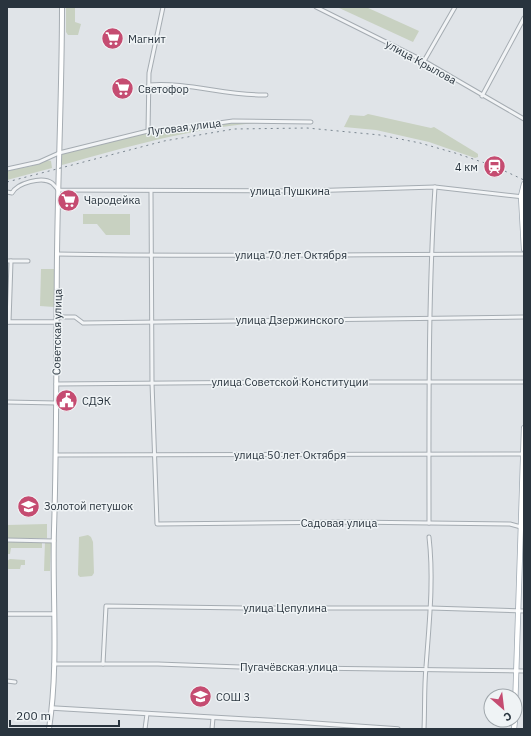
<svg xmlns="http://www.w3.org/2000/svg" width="531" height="736" viewBox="0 0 531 736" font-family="'IBM Plex Sans',sans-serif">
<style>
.green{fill:#c8d1c1}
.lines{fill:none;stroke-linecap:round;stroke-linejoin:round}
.minor-casing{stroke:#a5acb2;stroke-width:5}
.tertiary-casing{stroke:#a5acb2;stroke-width:5.5}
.secondary-casing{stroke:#a5acb2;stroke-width:6}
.primary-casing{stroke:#a0aab3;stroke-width:6}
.minor{stroke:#f2f4f6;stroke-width:3}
.tertiary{stroke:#f2f4f6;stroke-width:3.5}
.secondary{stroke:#fff;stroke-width:4}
.primary{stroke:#fff;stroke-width:4.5}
.rail{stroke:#7a8690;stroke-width:1;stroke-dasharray:2 4;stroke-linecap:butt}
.labels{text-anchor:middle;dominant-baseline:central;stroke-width:3;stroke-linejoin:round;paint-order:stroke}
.poi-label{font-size:11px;fill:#29343e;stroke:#eff3f5;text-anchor:start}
.street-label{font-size:11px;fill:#29343e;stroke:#eff3f5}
</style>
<rect width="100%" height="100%" fill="#e0e4e8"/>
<g class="green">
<polygon points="66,7 75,7 75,22 81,24 78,35 68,35 66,32"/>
<polygon points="337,7 366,7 419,31 413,42"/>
<polygon points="368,114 431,128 434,127 475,152 478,154 478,157 475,158 429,142 376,130 344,127 350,115 364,116"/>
<path d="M 247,122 L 256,123 C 189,129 126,147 62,165 L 62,154 L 143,134 C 178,133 212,124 247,122 Z"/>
<polygon points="46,160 51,161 52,168 7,180 7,171 32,166"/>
<polygon points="83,214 130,214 130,235 106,235 97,224 83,224"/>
<polygon points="41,269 54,269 54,307 40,306"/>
<polygon points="47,524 47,538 7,538 7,525"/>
<polygon points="88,535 91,537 93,542 94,573 92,576 80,577 78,575 78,573 79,537"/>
<polygon points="7,541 42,542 42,548 11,548 10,554 7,554"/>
<polygon points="45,541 51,542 50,571 44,571"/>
<polygon points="10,559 25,560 25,565 21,565 20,569 7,569 7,561"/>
</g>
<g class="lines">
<defs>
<g id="minor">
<polyline points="316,7 424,61 524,119"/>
<polyline points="424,61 455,7"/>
<path d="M 149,85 C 188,82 227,96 266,95"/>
<polyline points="482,96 524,18"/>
<polyline points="148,131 149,73 163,7"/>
<polyline points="7,169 39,162 59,153 148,131 155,132 233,121 311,122"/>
<path d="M 7,192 L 12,193 C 17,183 42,176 52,183 C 54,185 57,188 58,190 L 305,191 L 435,187 L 524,197"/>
<polyline points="151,192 152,383 157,524 350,522 510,524 521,527 524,525"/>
<path d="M 57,254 C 213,257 368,254 524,254"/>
<polyline points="7,261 28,261"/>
<polyline points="57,317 75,317 83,323 524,317"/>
<polyline points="9,322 11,261"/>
<polyline points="56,384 302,382 524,382"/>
<polyline points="7,402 56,403"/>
<polyline points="57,455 524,454"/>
<path d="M 429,523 C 429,411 428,299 435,187"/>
<polyline points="7,540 54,541"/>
<polyline points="54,664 158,664 240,667 524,671"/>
<polyline points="103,664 106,606 244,608 431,608 524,611"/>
<polyline points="7,681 15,682"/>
<polyline points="145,729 147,714"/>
<polyline points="212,729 213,718"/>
<path d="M 424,729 C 425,708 424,688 426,667 C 429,624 434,581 429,537"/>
</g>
<g id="tertiary">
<polyline points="7,322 57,322"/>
<polyline points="7,614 54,614"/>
<polyline points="52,708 297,722 398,729"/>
</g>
<path id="secondary" d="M 49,729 C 59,663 52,596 54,530 C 57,438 56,346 57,254 C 58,171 62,89 62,7"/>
<g id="primary">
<polyline points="524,184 521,196 524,249"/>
<polyline points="515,710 524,428"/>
<polyline points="514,729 515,720"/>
</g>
</defs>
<use href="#minor" class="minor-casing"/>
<use href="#tertiary" class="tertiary-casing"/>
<use href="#secondary" class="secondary-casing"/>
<use href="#primary" class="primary-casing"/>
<use href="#minor" class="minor"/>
<use href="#tertiary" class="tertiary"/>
<use href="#secondary" class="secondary"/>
<use href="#primary" class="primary"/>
<polyline class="rail" points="7,182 164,141 234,129 307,128 380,135 420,143 455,153 494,166 524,180"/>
</g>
<defs>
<symbol id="supermarket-disc" viewBox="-11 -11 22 22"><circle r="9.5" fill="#c54c71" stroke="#eff3f5"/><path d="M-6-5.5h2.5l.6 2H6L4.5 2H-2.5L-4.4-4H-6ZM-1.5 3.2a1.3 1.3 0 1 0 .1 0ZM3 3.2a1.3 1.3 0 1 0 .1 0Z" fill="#fff"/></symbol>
<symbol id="station-disc" viewBox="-11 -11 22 22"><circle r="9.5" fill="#c54c71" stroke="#eff3f5"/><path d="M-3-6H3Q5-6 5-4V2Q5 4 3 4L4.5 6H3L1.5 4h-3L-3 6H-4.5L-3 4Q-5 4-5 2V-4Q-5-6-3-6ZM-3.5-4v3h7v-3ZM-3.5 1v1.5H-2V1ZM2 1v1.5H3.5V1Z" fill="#fff"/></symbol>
<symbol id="civic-disc" viewBox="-11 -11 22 22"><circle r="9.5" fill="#c54c71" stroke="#eff3f5"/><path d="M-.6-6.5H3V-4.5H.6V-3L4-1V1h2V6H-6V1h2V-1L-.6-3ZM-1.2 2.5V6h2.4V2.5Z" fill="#fff"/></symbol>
<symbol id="school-disc" viewBox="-11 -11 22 22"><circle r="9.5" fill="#c54c71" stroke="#eff3f5"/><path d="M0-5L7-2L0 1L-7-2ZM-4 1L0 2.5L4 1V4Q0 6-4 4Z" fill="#fff"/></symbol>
</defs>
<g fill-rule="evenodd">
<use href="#supermarket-disc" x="100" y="26" width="25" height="25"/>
<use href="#supermarket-disc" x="110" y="76" width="25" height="25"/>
<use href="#station-disc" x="482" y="154" width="25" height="25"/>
<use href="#supermarket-disc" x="56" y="188" width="25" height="25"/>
<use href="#civic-disc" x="54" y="388" width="25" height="25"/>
<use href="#school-disc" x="16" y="494" width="25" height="25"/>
<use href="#school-disc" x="188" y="684" width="25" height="25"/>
</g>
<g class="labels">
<g class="poi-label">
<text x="128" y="39">Магнит</text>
<text x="138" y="89">Светофор</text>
<text x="478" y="167" text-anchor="end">4 км</text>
<text x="84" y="200">Чародейка</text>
<text x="82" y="401">СДЭК</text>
<text x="44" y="506">Золотой петушок</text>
<text x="216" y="697">СОШ 3</text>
</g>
<g class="street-label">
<text transform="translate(421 62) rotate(29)">улица Крылова</text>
<text transform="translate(184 127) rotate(-7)">Луговая улица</text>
<text x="290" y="191">улица Пушкина</text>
<text x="291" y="255">улица 70 лет Октября</text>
<text x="290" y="320">улица Дзержинского</text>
<text transform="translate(57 332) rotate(-89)">Советская улица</text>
<text x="290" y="382">улица Советской Конституции</text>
<text x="290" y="455">улица 50 лет Октября</text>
<text x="339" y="523">Садовая улица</text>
<text x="285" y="608">улица Цепулина</text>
<text x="289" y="667">Пугачёвская улица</text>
</g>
</g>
<rect width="531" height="736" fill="none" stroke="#29343e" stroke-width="16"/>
<g transform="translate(503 708) rotate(152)"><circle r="19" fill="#eff3f5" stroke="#a0a7ac"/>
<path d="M0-3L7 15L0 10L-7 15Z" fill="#c54c71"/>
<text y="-6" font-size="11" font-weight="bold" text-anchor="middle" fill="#29343e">С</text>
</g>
<path d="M10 720v6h109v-6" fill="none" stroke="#29343e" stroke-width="2"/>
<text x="16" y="720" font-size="12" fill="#29343e" stroke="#eff3f5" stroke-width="3" paint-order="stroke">200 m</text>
</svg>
